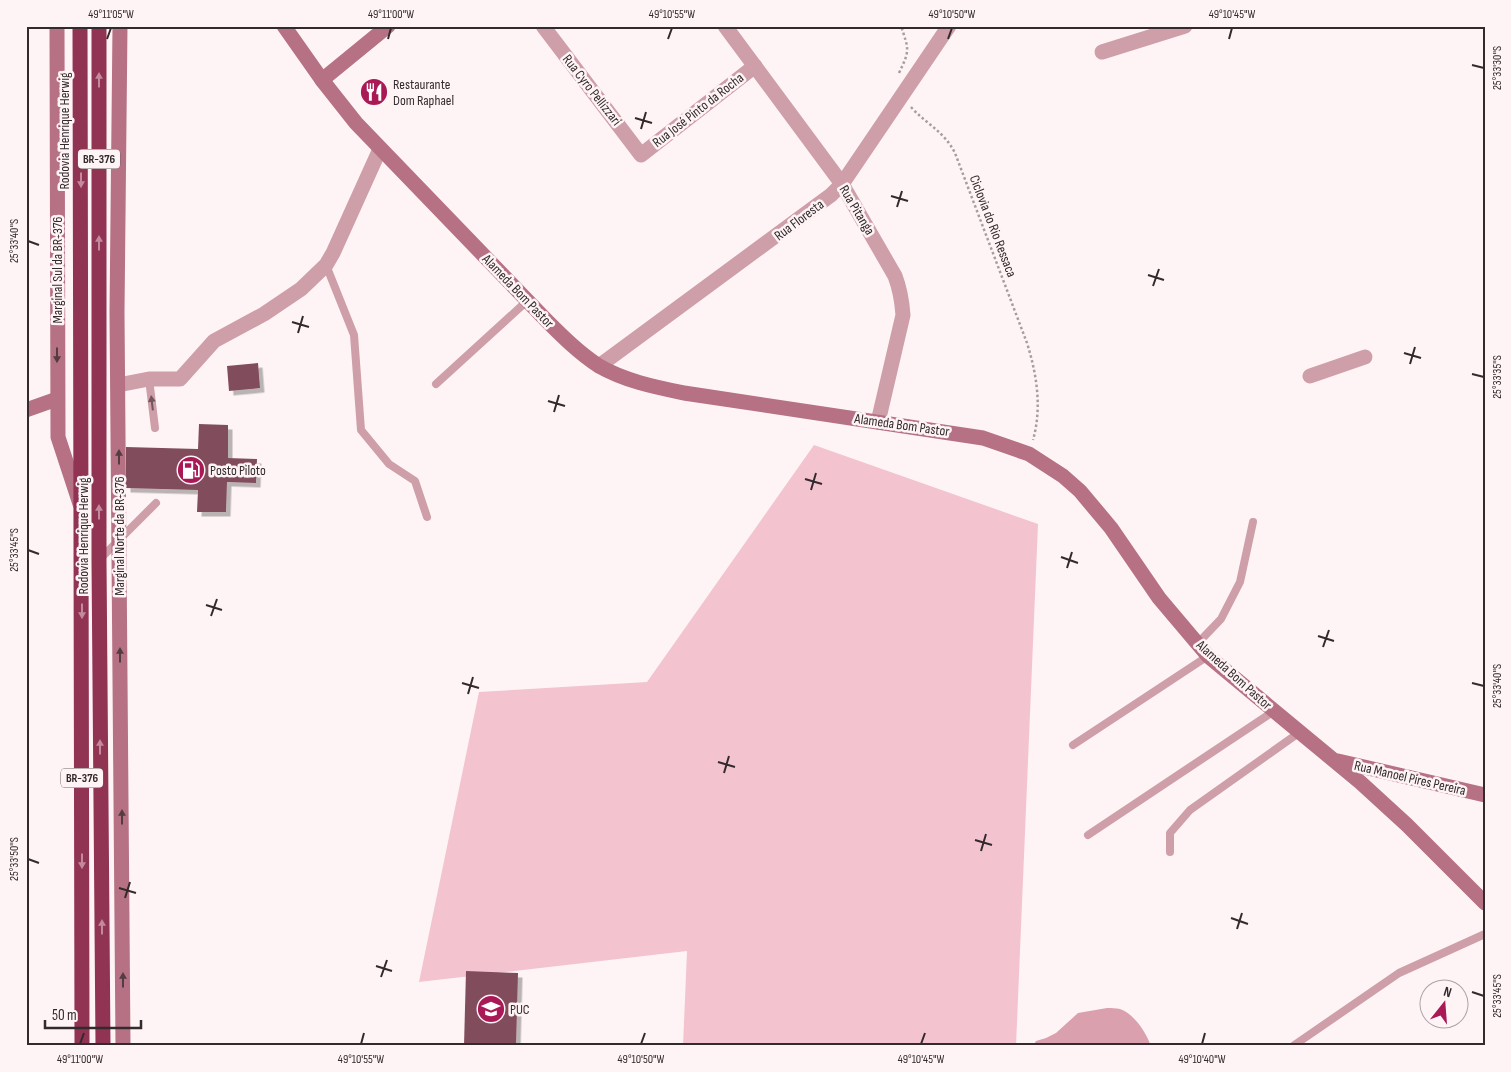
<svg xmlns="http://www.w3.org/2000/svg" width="1511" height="1072" viewBox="0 0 1511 1072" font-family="'Sofia Sans Condensed',sans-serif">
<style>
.green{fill:#f3c4cf}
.water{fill:#daa0ae}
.building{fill:#814e5c;filter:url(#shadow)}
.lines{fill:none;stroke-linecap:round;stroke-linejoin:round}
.path{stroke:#a79d9f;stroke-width:2.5;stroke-dasharray:2.5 2.5;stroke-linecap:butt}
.lane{stroke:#ce9ea9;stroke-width:8}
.street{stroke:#ce9ea9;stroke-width:15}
.secondary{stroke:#b67184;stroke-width:15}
.highway{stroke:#913353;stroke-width:15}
.oneway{fill:#c28a9c}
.oneway2{fill:#533c42}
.oneway3{fill:#70585e}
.ticks{fill:none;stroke:#322a2c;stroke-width:2}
.labels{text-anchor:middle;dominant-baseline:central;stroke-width:5;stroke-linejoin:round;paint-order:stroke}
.shield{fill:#fef4f6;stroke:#6f6769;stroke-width:1}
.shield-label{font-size:12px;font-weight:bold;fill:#322a2c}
.poi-label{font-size:14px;fill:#322a2c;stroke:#fef4f6;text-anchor:start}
.street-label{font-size:14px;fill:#322a2c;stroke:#fef4f6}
.neatline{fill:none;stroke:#322a2c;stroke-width:2}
.ticks-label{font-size:12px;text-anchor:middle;fill:#322a2c}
</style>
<defs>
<filter id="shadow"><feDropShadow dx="4.5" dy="4.5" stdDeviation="0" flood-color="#0004"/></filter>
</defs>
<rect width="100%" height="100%" fill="#fef4f6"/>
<polygon class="green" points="814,445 1038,524 1016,1046 683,1046 687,951 419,982 479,692 647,682"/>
<path class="water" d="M 1107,1008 C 1111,1008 1116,1008 1120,1009 C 1134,1014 1146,1032 1151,1046 L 1033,1046 L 1036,1041 L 1046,1038 L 1056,1033 L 1078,1013 Z"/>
<g class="building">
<polygon points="258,363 260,388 229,391 227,366"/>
<polygon points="199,424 228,425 228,458 257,459 256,483 227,482 226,512 197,512 198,490 126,488 126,447 198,449"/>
<polygon points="466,971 518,973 516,1046 464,1046"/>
</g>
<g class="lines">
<g class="path">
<path d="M 899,73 C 910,50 909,50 901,26"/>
<path d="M 911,107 C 926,124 944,131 955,153 L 1027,343 C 1037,375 1042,408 1033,440"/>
</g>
<g class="lane">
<polyline points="326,265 354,335 361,430 389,464 415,481 427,517"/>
<polyline points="149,379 155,428"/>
<polyline points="436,384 527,301"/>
<polyline points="100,559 156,503"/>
<polyline points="1197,644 1221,619 1240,582 1253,522"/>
<polyline points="1073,745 1208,656"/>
<polyline points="1088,835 1274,711"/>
<polyline points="1170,852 1170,833 1190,810 1300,732"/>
<polyline points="1293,1046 1399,973 1485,934"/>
</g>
<g class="street">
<polyline points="543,26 641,155 755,66"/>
<path d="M 725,26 L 842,184 L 895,276 C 900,289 902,301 903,315 L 878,422"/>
<polyline points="1102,52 1185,26"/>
<polyline points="599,366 831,195 842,184 949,26"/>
<polyline points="1310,376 1365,357"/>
<polyline points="118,385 149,379 180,379 214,341 264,314 301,289 326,265 333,253 380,149"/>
</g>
<g class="secondary">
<polyline points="57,26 58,437 80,504"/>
<polyline points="120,26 117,312 123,1046"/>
<path d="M 284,26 L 322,80 L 356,123 L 546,320 C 562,336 579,353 599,366 C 625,381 655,387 684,393 L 983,438 L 1029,454 L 1063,476 L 1080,491 L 1111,528 L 1159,598 L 1208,656 L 1360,782 L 1407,825 L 1485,903"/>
<polyline points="322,80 388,26"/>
<polyline points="26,410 57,399"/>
<polyline points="1338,761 1485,795"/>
</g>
<g class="highway">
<polyline points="80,26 82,1046"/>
<polyline points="99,26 99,561 103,1046"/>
</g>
</g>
<defs><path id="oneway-solid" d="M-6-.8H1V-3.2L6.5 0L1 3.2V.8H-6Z" transform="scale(1.25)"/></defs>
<g class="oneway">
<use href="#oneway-solid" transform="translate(99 80) rotate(-90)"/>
<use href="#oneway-solid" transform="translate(81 180) rotate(90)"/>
<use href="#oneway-solid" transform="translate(99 243) rotate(-90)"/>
<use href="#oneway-solid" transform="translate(99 512) rotate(-90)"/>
<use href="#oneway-solid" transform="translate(82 611) rotate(90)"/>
<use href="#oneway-solid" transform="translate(100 747) rotate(-90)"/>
<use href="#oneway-solid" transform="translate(82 861) rotate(90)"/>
<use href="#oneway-solid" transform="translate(102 927) rotate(-90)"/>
</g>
<g class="oneway2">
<use href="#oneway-solid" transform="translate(57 355) rotate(90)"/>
<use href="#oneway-solid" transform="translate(119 457) rotate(-90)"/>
<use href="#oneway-solid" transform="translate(120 655) rotate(-90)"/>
<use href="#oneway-solid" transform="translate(122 817) rotate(-90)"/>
<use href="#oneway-solid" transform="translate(123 980) rotate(-90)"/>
</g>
<use class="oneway3" href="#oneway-solid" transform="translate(152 403) rotate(-97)"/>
<path class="ticks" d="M 107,39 L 111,28M 388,39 L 391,28M 668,39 L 672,28M 948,39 L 952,28M 1229,39 L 1232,28M 1472,65 L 1484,68M 635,118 L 652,123M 641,129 L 646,112M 891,196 L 908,201M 897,207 L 902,191M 28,241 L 39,245M 1148,275 L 1164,280M 1153,286 L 1159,269M 292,322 L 309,327M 298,333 L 303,316M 1404,353 L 1421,358M 1410,364 L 1415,347M 1472,374 L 1484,377M 548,401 L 565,406M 554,412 L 559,395M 805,479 L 822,484M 811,490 L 816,473M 28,550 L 39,554M 1061,557 L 1078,563M 1067,568 L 1072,552M 206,605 L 222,610M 211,616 L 217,599M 1318,636 L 1334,641M 1323,647 L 1329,630M 462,683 L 479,688M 1472,683 L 1484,686M 468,694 L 473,677M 718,762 L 735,767M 724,773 L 729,756M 975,840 L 992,845M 981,851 L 986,834M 28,859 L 39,863M 119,888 L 136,893M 125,898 L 130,882M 1231,918 L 1248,924M 1237,929 L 1242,913M 376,966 L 392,971M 381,977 L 387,960M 1472,992 L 1484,996M 80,1044 L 84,1033M 361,1044 L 364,1033M 641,1044 L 645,1033M 921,1044 L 925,1033M 1202,1044 L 1205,1033"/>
<defs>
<symbol id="restaurant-disc" viewBox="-11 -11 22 22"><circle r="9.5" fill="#a91956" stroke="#fef4f6"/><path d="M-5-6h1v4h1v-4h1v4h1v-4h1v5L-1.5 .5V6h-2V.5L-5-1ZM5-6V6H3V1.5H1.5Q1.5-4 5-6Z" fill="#fff"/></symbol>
<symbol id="fuel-disc" viewBox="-11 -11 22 22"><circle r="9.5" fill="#a91956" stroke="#fef4f6"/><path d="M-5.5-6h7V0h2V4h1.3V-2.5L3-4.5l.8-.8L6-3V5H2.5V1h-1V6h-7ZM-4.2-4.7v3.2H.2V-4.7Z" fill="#fff"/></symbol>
<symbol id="university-disc" viewBox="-11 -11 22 22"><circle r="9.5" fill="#a91956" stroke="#fef4f6"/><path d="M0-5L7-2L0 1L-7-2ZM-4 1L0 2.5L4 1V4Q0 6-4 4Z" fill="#fff"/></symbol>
</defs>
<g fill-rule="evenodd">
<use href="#restaurant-disc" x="358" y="76" width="32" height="32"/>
<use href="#fuel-disc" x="175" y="454" width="32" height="32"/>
<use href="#university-disc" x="475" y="993" width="32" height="32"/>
</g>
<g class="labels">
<g class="shield">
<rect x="78" y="149.5" width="42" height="19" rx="4"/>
<rect x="61" y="768.5" width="42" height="19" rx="4"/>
</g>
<g class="shield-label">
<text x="99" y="159">BR-376</text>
<text x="82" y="778">BR-376</text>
</g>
<g class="poi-label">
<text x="393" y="84">Restaurante<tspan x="393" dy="16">Dom Raphael</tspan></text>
<text x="210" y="470">Posto Piloto</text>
<text x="510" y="1009">PUC</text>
</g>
<g class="street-label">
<text transform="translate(592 90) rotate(52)">Rua Cyro Pellizzari</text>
<text transform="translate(698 110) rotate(-38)">Rua José Pinto da Rocha</text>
<text transform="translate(64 131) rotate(-90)">Rodovia Henrique Herwig</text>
<text transform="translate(857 210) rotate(59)">Rua Pitanga</text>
<text transform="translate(799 220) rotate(-37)">Rua Floresta</text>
<text transform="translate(993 226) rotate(69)">Ciclovia do Rio Ressaca</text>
<text transform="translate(57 270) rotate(-90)">Marginal Sul da BR-376</text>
<text transform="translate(518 291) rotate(46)">Alameda Bom Pastor</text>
<text transform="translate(902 425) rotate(8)">Alameda Bom Pastor</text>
<text transform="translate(83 536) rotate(-90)">Rodovia Henrique Herwig</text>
<text transform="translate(119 536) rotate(-90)">Marginal Norte da BR-376</text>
<text transform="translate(1234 675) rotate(42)">Alameda Bom Pastor</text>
<text transform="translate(1410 778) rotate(13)">Rua Manoel Pires Pereira</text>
</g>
</g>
<rect width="1511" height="1072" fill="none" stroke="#fef4f6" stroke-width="55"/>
<g transform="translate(1444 1004) rotate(17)"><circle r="24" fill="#fef4f6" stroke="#aca3a5"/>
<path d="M0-4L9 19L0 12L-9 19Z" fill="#a91956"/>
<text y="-8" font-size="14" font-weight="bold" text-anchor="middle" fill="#322a2c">N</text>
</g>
<path d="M45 1020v8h96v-8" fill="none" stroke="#322a2c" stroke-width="2.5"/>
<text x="52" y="1020" font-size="15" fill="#322a2c" stroke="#fef4f6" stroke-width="4" paint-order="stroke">50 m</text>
<rect x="28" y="28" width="1456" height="1016" class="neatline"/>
<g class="ticks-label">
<text x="111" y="18">49°11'05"W</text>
<text x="391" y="18">49°11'00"W</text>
<text x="672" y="18">49°10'55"W</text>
<text x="952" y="18">49°10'50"W</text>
<text x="1232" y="18">49°10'45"W</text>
<text transform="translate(1497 68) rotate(-90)" y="4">25°33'30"S</text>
<text transform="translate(14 241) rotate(-90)" y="4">25°33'40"S</text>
<text transform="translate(1497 377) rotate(-90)" y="4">25°33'35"S</text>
<text transform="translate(14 550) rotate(-90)" y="4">25°33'45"S</text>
<text transform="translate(1497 686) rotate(-90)" y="4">25°33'40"S</text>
<text transform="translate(14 859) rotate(-90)" y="4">25°33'50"S</text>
<text transform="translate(1497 996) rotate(-90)" y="4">25°33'45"S</text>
<text x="80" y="1063">49°11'00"W</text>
<text x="361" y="1063">49°10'55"W</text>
<text x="641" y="1063">49°10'50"W</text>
<text x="921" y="1063">49°10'45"W</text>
<text x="1202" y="1063">49°10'40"W</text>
</g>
</svg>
